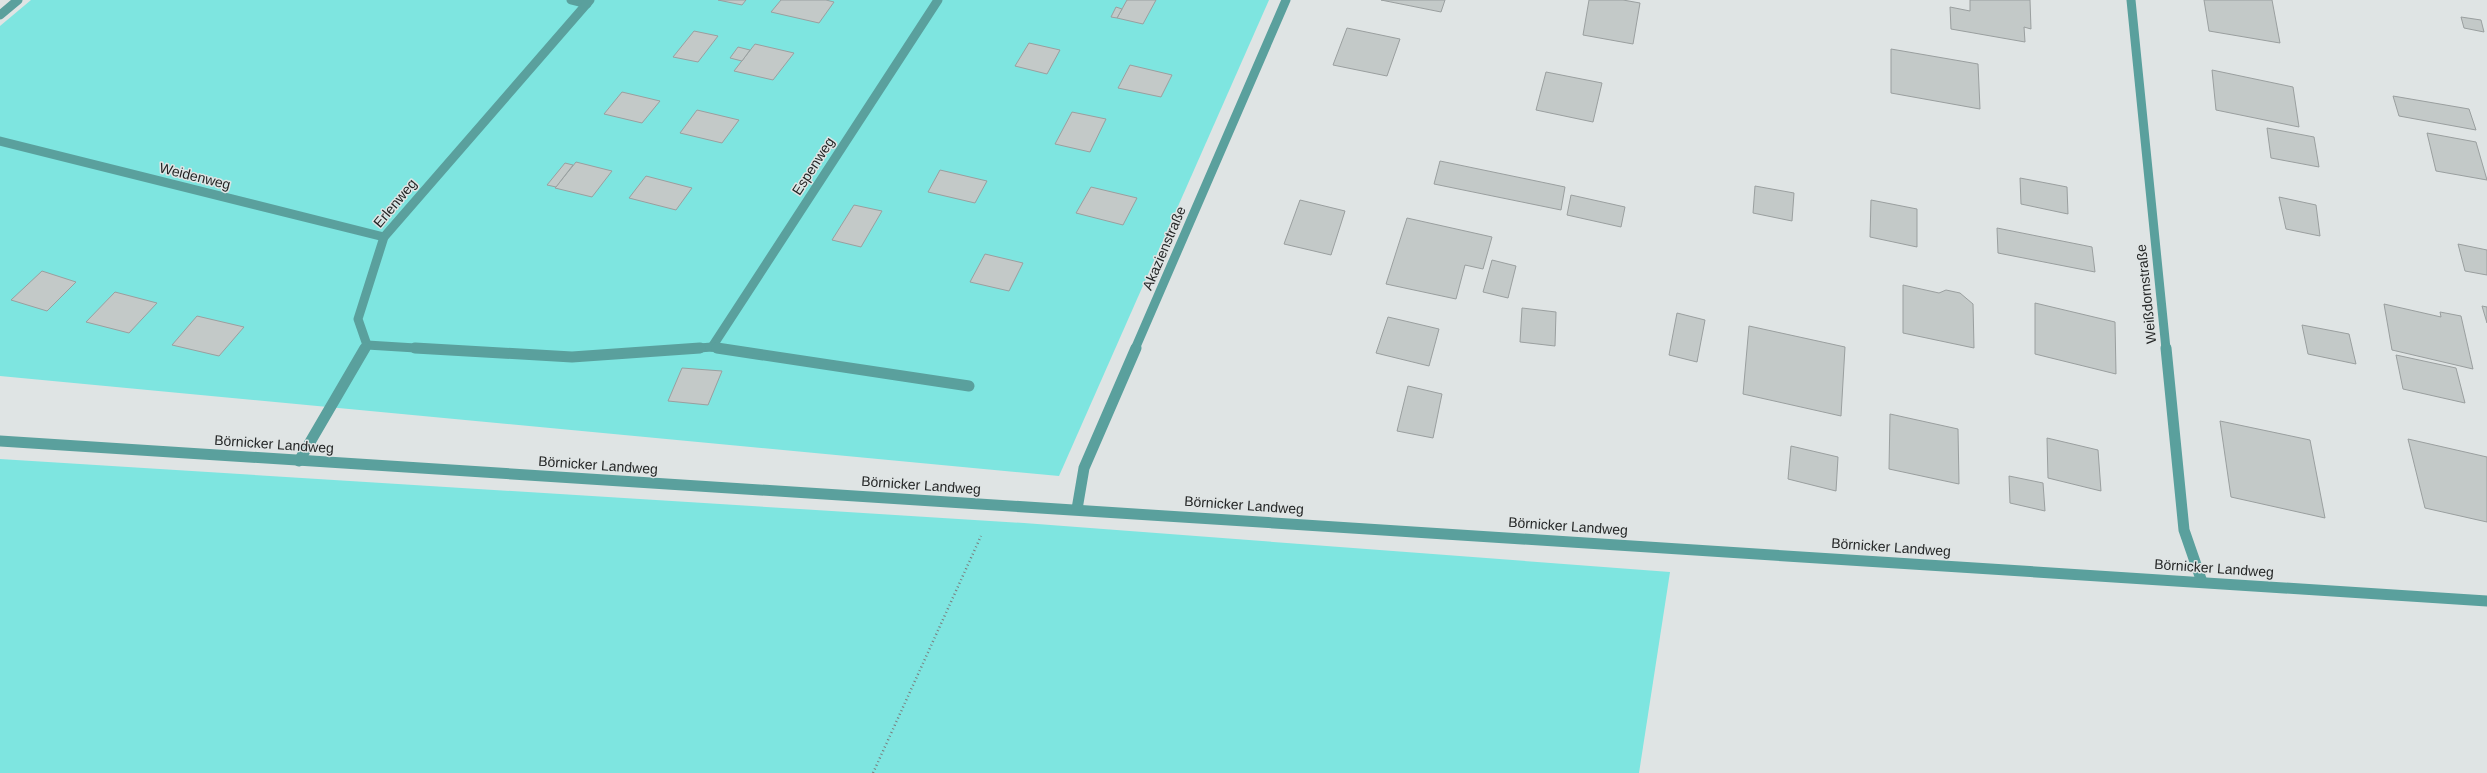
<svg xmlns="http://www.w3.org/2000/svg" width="2487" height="773" viewBox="0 0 2487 773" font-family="Helvetica,sans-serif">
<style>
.green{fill:#7ee5e0}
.building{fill:#c3c9c8;stroke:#9a9f9f}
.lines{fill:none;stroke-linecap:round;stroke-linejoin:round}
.path{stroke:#7a7e7e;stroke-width:2.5;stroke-dasharray:1 3;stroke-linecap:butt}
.minor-far1{stroke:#5aa09d;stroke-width:9}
.minor{stroke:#5aa09d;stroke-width:11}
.labels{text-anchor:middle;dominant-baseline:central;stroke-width:3;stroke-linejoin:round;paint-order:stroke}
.street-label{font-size:14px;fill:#252727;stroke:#dfe4e4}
</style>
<rect width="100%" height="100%" fill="#dfe4e4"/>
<g class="green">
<polygon points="31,0 1269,0 1059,476 0,376 0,26"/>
<polygon points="0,459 1024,523 1670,572 1639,773 0,773"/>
</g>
<g class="building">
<polygon points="718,0 746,0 742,5"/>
<polygon points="781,0 826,0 834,2 819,23 771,12"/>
<polygon points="1127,0 1156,0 1143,24 1117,18"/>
<polygon points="1381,0 1445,0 1441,12"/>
<polygon points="1589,0 1623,0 1640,3 1633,44 1583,35"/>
<polygon points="1970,0 2030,0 2031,29 2024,27 2025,42 1951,29 1950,7 1970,11"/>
<polygon points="2204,0 2272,0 2280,43 2209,31"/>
<polygon points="1116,7 1122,9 1117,18 1111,17"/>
<polygon points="2461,17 2481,20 2484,32 2464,28"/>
<polygon points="1347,28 1400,39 1387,76 1333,65"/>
<polygon points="694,31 718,36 698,62 673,57"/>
<polygon points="1029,43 1060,50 1047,74 1015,66"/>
<polygon points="755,44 794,53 773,80 734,71"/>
<polygon points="738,47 750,50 742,61 730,58"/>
<polygon points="1891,49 1978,64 1980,109 1891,93"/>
<polygon points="1130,65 1172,75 1161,97 1118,88"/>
<polygon points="2212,70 2293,87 2299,127 2216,110"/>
<polygon points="1546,72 1602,83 1593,122 1536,110"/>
<polygon points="622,92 660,101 642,123 604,114"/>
<polygon points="2393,96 2469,109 2476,130 2399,116"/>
<polygon points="697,110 739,120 722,143 680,133"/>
<polygon points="1072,112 1106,119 1090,152 1055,144"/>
<polygon points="2267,128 2314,137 2319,167 2271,158"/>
<polygon points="2427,133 2476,142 2487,180 2436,171"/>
<polygon points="1440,161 1565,187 1561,210 1434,184"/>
<polygon points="576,162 612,171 592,197 555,188"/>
<polygon points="565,163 573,165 556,187 547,185"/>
<polygon points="940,170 987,181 975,203 928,192"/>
<polygon points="646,176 692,188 676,210 629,198"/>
<polygon points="2020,178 2067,187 2068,214 2021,204"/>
<polygon points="1755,186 1794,193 1792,221 1753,213"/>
<polygon points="1091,187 1137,198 1123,225 1076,213"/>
<polygon points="1571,195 1625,207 1621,227 1567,215"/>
<polygon points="2279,197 2316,205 2320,236 2286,229"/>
<polygon points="1300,200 1345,211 1331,255 1284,244"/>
<polygon points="1871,200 1917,209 1917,247 1870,237"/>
<polygon points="854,205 882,211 861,247 832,240"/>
<polygon points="1407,218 1492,237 1483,269 1465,265 1456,299 1386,284"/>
<polygon points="1997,228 2092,247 2095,272 1998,253"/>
<polygon points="2458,244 2487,250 2487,275 2465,271"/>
<polygon points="985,254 1023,263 1009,291 970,282"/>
<polygon points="1492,260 1516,266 1508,298 1483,292"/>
<polygon points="42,271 76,282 47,311 11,300"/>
<polygon points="1903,285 1939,293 1946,290 1960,293 1973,304 1974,348 1903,333"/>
<polygon points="115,292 157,303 129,333 86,322"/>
<polygon points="2035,303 2115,322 2116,374 2035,354"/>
<polygon points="2384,304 2441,317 2440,312 2461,316 2473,369 2392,350"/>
<polygon points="2482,306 2487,307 2487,323"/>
<polygon points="1522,308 1556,312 1555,346 1520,342"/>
<polygon points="1677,313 1705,320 1697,362 1669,355"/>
<polygon points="197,316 244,327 219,356 172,345"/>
<polygon points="1388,317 1439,329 1429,366 1376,353"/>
<polygon points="2302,325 2349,334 2356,364 2308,354"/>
<polygon points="1749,326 1845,347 1841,416 1743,394"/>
<polygon points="2396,355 2456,368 2465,403 2403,389"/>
<polygon points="682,368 722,371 708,405 668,401"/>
<polygon points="1408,386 1442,394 1433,438 1397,431"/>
<polygon points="1890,414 1958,429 1959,484 1889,469"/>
<polygon points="2220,421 2310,440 2325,518 2231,497"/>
<polygon points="2047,438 2098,450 2101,491 2048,478"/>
<polygon points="2408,439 2487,457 2487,522 2425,508"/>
<polygon points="1791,446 1838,457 1836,491 1788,479"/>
<polygon points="2009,476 2043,483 2045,511 2010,503"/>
</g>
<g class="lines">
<polyline class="path" points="873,773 981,536"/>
<g class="minor-far1">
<polyline points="571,0 587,4"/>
<polyline points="2131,0 2166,349"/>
<polyline points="0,15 18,0"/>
<polyline points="0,141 384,237"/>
<polyline points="367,345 432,349"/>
<polyline points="712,347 938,0"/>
<polyline points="365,349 367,345 358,319 384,237 590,0"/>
<polyline points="686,349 712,347 724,349"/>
<polyline points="1135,349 1286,0"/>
</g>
<g class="minor">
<polyline points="415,348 572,357 700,348"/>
<polyline points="717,348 969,386"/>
<polyline points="2166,348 2184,530 2202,582"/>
<polyline points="0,441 2487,601"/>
<polyline points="299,461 365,348"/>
<polyline points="1077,509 1084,468 1136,348"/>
</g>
</g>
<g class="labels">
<g class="street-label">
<text transform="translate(813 166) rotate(-57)">Espenweg</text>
<text transform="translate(195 176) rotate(14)">Weidenweg</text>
<text transform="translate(395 203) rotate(-50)">Erlenweg</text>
<text transform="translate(1164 248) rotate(-67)">Akazienstraße</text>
<text transform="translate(2146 294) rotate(-96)">Weißdornstraße</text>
<text transform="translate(274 444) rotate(4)">Börnicker Landweg</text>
<text transform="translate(598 465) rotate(4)">Börnicker Landweg</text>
<text transform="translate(921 485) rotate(4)">Börnicker Landweg</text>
<text transform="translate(1244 505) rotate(4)">Börnicker Landweg</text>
<text transform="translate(1568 526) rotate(4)">Börnicker Landweg</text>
<text transform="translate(1891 547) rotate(4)">Börnicker Landweg</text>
<text transform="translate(2214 568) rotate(4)">Börnicker Landweg</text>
</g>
</g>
</svg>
